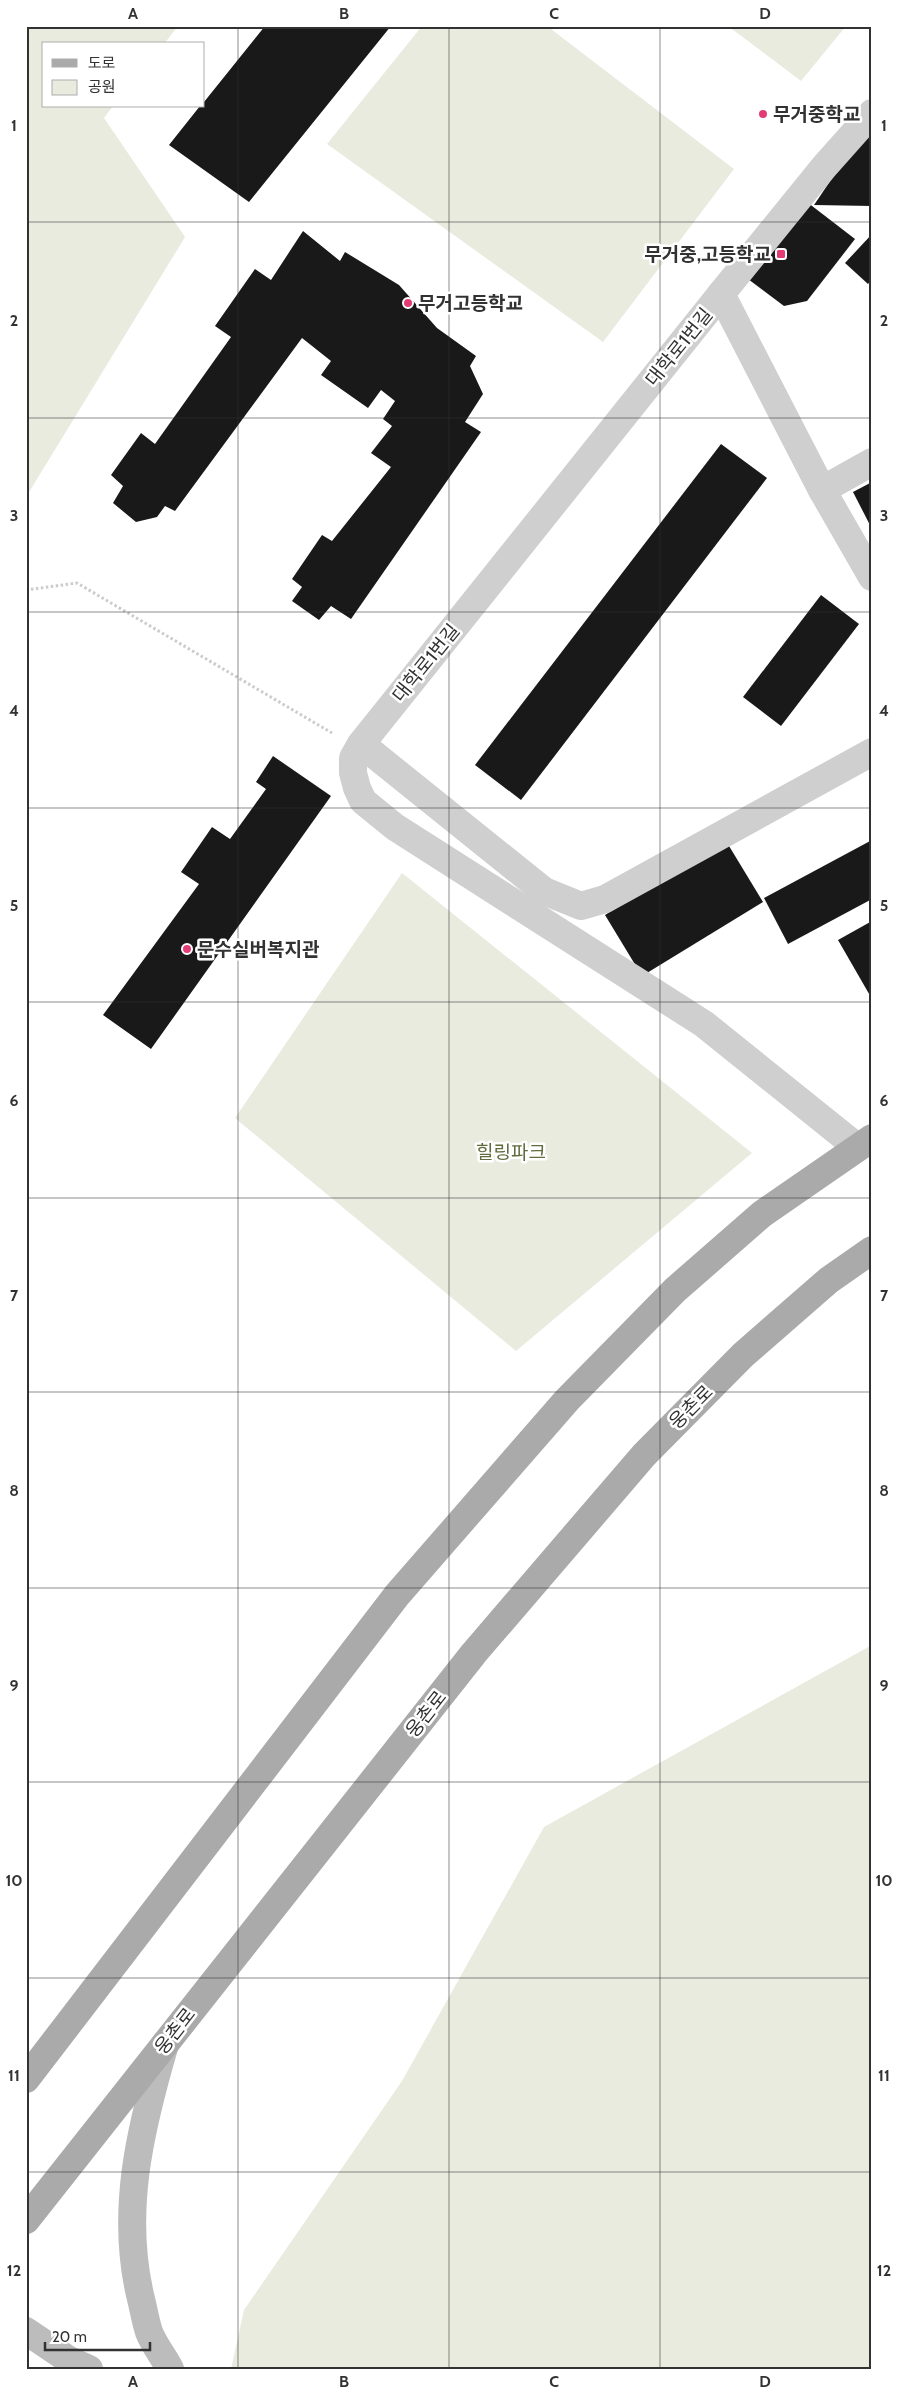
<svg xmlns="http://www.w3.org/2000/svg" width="898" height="2395" viewBox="0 0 898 2395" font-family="Cabin,'Noto Sans KR',sans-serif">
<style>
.green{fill:#e8ebde}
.building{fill:#191919}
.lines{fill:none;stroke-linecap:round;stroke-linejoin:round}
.path{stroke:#ccc;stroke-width:3;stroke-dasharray:2.5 2.5;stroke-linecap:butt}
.minor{stroke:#cfcfcf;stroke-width:28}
.secondary{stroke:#bcbcbc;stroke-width:28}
.primary{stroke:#aaa;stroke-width:28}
.grid{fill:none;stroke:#323232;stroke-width:1;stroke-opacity:0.55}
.poi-dot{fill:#e13c75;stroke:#fff;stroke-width:2}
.labels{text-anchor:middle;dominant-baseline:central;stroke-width:5;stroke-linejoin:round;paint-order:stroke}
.poi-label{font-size:19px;font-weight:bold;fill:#323232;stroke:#fff;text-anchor:start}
.street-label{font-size:19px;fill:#323232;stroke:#fff}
.park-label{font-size:19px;fill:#616d3f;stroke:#fff}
.neatline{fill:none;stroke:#323232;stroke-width:2}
.grid-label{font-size:16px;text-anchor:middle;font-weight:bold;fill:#323232}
</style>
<rect width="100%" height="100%" fill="#fff"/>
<g class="green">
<polygon points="26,26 178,26 164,44 44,44 44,106 113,106 104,118 185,237 26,497"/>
<polygon points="422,26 547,26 734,169 603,342 327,144"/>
<polygon points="728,26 846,26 801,81"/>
<polygon points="402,873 752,1153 516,1351 235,1118"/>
<polygon points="872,1645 872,2369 231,2369 244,2310 402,2081 544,1827"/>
</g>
<g class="building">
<polygon points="265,26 391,26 249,202 169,145 200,106 204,106 204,102"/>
<polygon points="872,119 872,206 814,205"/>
<polygon points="803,199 855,239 807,301 784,306 744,276"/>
<polygon points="303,231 340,261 345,252 399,285 437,328 476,356 470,366 483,394 465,422 481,432 351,619 331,606 319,620 292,601 302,587 292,579 322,535 332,541 391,467 371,453 392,426 383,419 395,401 381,390 368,408 321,375 331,361 302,338 175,511 165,506 157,517 136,522 113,503 123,486 111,475 141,433 155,444 231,337 215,326 255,269 271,280"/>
<polygon points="872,234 872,279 868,284 845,263"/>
<polygon points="721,444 767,478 521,800 475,765"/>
<polygon points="872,482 872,529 853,492"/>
<polygon points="821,595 859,624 781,726 743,697"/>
<polygon points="273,756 331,796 151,1049 103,1015 199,884 181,872 212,827 230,839 266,789 256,782"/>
<polygon points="872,840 872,899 788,944 764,898"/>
<polygon points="726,841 763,902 642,976 605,915"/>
<polygon points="872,921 872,999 838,940"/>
</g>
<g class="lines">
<polyline class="path" points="26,590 77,583 332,733"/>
<g class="minor">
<polyline points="721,294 822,490 872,577"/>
<polyline points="822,490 872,462"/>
<polyline points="361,744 544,891 581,906 605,899 872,752"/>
<polyline points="857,1147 704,1024 395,827 363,801 357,788 353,773 353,758 361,744 721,294 824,167 872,113"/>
</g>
<g class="secondary">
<path d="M 165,2044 C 140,2129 119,2215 142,2303 C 144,2312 146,2323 149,2332 C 154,2345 164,2357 170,2369"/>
<polyline points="26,2331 69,2360 89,2369"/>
</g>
<g class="primary">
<polyline points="26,2079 397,1595 567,1400 675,1290 762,1214 872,1138"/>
<polyline points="26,2220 474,1653 644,1455 743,1355 829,1280 872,1250"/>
</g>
</g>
<path class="grid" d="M 238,26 L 238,2369M 449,26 L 449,2369M 660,26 L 660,2369M 26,222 L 872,222M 26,418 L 872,418M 26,612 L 872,612M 26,808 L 872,808M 26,1002 L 872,1002M 26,1198 L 872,1198M 26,1392 L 872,1392M 26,1588 L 872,1588M 26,1782 L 872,1782M 26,1978 L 872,1978M 26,2172 L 872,2172"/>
<g class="poi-dot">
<circle cx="763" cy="114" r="5"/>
<rect x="776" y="249" width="10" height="10" rx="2.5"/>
<circle cx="408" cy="303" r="5"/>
<circle cx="187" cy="949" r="5"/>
</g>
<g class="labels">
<g class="poi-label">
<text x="773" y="114">무거중학교</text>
<text x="771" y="254" text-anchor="end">무거중,고등학교</text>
<text x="418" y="303">무거고등학교</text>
<text x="197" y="949">문수실버복지관</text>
</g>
<g class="street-label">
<text transform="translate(679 347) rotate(-51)">대학로1번길</text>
<text transform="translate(426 663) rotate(-51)">대학로1번길</text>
<text transform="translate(691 1407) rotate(-45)">웅촌로</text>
<text transform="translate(426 1714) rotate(-52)">웅촌로</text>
<text transform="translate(175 2031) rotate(-52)">웅촌로</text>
</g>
<g class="park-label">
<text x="511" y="1152">힐링파크</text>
</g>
</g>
<rect width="898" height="2395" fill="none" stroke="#ffffff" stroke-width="55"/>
<rect x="42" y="42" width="162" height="65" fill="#ffffff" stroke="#adadad"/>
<rect x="52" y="59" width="25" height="8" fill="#aaaaaa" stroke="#adadad"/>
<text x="88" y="68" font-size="15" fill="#323232">도로</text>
<rect x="52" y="80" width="25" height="15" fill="#e8ebde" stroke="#adadad"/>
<text x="88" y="92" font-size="15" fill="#323232">공원</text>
<path d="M45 2342v8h105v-8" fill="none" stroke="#323232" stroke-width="2.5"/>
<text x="52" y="2342" font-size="15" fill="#323232" stroke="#ffffff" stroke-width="4" paint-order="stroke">20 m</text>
<rect x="28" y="28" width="842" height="2340" class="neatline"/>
<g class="grid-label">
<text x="133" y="19">A</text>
<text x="344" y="19">B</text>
<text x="554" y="19">C</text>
<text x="765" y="19">D</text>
<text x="14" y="131">1</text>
<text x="884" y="131">1</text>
<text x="14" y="326">2</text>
<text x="884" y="326">2</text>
<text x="14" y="521">3</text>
<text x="884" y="521">3</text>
<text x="14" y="716">4</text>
<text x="884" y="716">4</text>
<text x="14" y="911">5</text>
<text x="884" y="911">5</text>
<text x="14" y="1106">6</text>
<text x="884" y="1106">6</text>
<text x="14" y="1301">7</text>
<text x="884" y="1301">7</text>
<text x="14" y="1496">8</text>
<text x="884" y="1496">8</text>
<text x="14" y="1691">9</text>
<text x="884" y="1691">9</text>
<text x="14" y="1886">10</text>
<text x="884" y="1886">10</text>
<text x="14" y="2081">11</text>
<text x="884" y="2081">11</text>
<text x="14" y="2276">12</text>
<text x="884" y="2276">12</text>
<text x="133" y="2387">A</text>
<text x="344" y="2387">B</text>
<text x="554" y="2387">C</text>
<text x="765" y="2387">D</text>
</g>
</svg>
